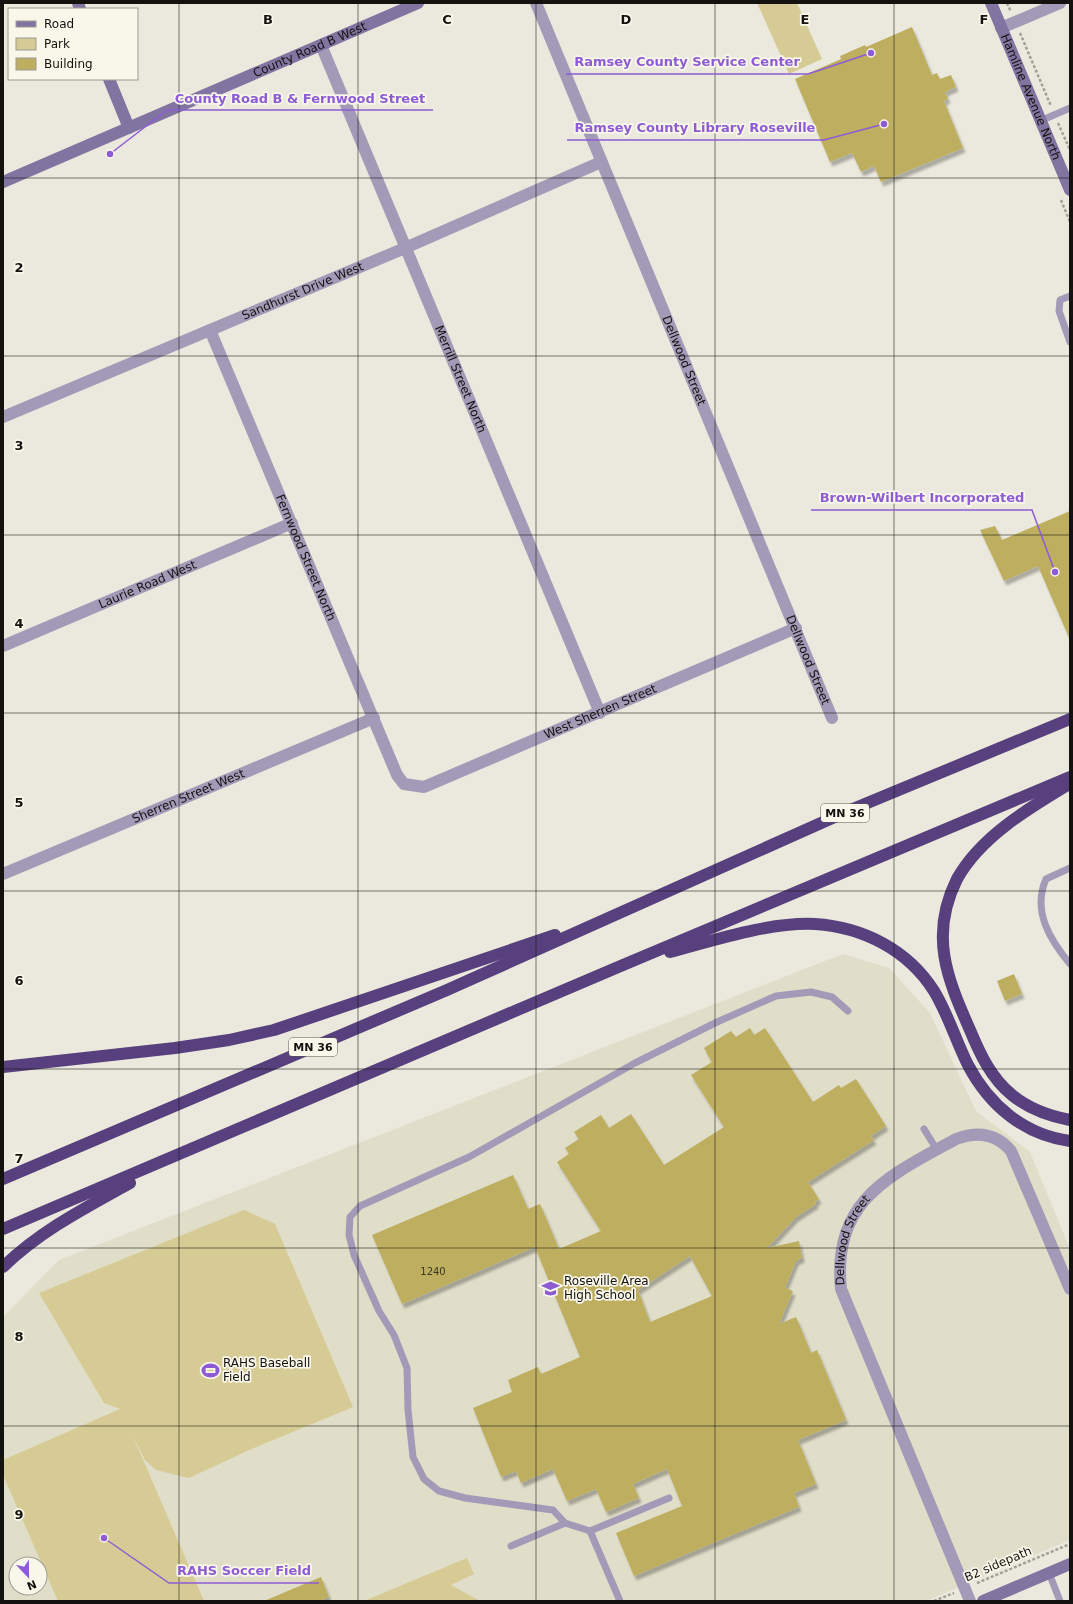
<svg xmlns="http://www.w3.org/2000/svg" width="1073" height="1604" viewBox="0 0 1073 1604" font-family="'DejaVu Sans',sans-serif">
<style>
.built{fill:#e0ddc9;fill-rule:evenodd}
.green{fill:#d6cb94}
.building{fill:#bdae60;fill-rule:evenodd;filter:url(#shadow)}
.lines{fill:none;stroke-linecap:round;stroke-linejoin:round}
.path{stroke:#a2a097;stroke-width:2.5;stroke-dasharray:3 2;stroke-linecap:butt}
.lane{stroke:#a39ab8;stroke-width:7}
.street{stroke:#a39ab8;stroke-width:12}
.secondary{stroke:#8274a0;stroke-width:12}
.highway{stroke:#57407d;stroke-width:12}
.grid{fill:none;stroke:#13120e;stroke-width:1;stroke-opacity:0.55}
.labels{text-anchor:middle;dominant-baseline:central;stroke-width:3.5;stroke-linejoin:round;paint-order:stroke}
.number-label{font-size:10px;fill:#3e3922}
.shield{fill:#f9f6ea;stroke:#585650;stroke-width:1}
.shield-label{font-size:11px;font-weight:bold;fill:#13120e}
.street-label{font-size:12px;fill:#13120e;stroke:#f9f6ea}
.poi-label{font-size:12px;fill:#13120e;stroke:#f9f6ea;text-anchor:start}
.grid-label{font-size:13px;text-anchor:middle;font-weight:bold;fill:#13120e;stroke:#f9f6ea;stroke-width:3.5;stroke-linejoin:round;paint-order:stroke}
.leader{fill:none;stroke:#8d5cd5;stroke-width:1.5}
.callout-dot{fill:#8d5cd5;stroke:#f9f6ea;stroke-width:1.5}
.callout-label{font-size:13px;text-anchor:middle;font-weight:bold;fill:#8d5cd5;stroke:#f9f6ea;stroke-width:3.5;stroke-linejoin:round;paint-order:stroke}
</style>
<defs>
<filter id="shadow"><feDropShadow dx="2.5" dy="4.5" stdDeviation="1" flood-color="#0004"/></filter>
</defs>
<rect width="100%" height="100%" fill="#ebe9dd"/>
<path class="built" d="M 843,954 L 889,968 L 930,1013 L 976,1111 L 1030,1152 L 1070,1249 L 1070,1540 L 926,1601 L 3,1601 L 3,1317 L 59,1260 ZM 16,1564 L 40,1564 L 40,1588 L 16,1588 Z"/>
<g class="green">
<polygon points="757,3 797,3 822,59 789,74"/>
<polygon points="244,1210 275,1224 353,1407 249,1450 189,1478 156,1470 145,1460 132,1434 204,1601 58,1601 3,1475 3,1460 120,1409 104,1403 39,1293"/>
<polygon points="467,1558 474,1574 451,1585 480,1601 364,1601"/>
</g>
<g class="building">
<polygon points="912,27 932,75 937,73 940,79 951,75 956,87 945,92 948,99 944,101 963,148 881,182 874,166 861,172 852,153 830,162 795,79 841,59 840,56 865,45 866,47"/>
<polygon points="1070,511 1070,640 1038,566 1004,581 980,530 995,526 1002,540"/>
<polygon points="1014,974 1022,994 1005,1001 997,981"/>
<path d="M 750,1028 L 754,1035 L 765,1028 L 813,1102 L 839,1085 L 841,1088 L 856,1079 L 886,1126 L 871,1136 L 874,1140 L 808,1182 L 819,1199 L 815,1202 L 816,1204 L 796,1217 L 767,1248 L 799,1241 L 802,1258 L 796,1261 L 785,1288 L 793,1291 L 779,1324 L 796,1317 L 811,1353 L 817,1350 L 846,1420 L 798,1440 L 816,1484 L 794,1493 L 799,1507 L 634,1576 L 616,1533 L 682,1506 L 667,1469 L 633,1484 L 639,1498 L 606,1512 L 596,1489 L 567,1501 L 553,1469 L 521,1483 L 516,1471 L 501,1477 L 473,1408 L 512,1392 L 508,1380 L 538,1367 L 541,1374 L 580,1357 L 535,1247 L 402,1304 L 372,1235 L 513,1175 L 528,1209 L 540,1204 L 559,1249 L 601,1231 L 557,1162 L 569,1154 L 565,1148 L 579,1139 L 574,1132 L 601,1115 L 609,1128 L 631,1114 L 664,1165 L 724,1127 L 691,1075 L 712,1062 L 704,1048 L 731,1031 L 736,1037 ZM 690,1256 L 712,1296 L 650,1322 L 638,1290 Z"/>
<polygon points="321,1577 329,1597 319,1601 264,1601"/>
</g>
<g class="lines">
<g class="path">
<polyline points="1007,3 1011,12"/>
<polyline points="1020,33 1051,106"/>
<polyline points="1058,123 1070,150"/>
<polyline points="1061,200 1070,222"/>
<polyline points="977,1583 1070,1544"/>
<polyline points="934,1601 954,1593"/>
</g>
<g class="lane">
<polyline points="1040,121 1070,108"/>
<polyline points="1070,296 1060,300 1059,311 1070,342"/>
<path d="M 1070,868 L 1046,879 C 1032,911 1050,940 1070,964"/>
<polyline points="924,1129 937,1150"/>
<polyline points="565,1523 553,1510 465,1498 439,1491 424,1479 413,1457 408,1410 407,1368 394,1335 379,1311 354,1255 349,1235 350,1217 360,1206 469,1157 635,1063 717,1022 776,996 811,992 832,997 848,1011"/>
<polyline points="590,1531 669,1498"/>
<polyline points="511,1546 565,1523 590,1531 620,1601"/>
<polyline points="1049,1573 1060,1601"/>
</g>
<g class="street">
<path id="s1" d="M 536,3 L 832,718"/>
<polyline points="1001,28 1060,3"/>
<path id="s2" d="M 321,45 L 600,713"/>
<path id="s3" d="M 210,330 L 397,775 L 404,784 L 424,787 L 796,628"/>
<path id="s4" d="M 3,417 L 405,248 L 601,162"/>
<path id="s5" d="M 3,646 L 292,523"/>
<path id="s6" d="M 3,874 L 374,718"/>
<path id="s7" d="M 970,1601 L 841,1289 C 832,1200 889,1176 956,1139 C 977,1131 996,1133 1011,1151 L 1070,1289"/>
</g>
<g class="secondary">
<polyline points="78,3 80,9"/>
<path id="s8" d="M 991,3 L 1070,190"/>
<polyline points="109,79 129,128"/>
<path id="s9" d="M 3,182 L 418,3"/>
<polyline points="983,1601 1070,1564"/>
</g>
<g class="highway">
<path d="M 1069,784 C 1029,808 980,837 957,879 C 929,935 947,978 970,1030 C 980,1054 991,1078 1012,1095 C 1029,1109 1049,1116 1070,1120"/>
<path d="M 670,952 C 715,940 769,922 815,924 C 863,927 908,950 934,991 C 948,1014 956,1041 968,1065 C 989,1105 1024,1135 1070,1141"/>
<polyline points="3,1067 175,1048 229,1040 274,1030 555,935"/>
<polyline points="3,1179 447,990 848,811 1070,719"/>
<polyline points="3,1229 623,965 1070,777"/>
<path d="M 3,1267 C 40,1231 85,1208 130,1183"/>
</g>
</g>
<path class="grid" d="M 179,3 L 179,1601M 358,3 L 358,1601M 536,3 L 536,1601M 715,3 L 715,1601M 894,3 L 894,1601M 3,178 L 1070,178M 3,356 L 1070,356M 3,535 L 1070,535M 3,713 L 1070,713M 3,891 L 1070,891M 3,1069 L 1070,1069M 3,1248 L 1070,1248M 3,1426 L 1070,1426"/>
<defs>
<symbol id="school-bare" viewBox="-9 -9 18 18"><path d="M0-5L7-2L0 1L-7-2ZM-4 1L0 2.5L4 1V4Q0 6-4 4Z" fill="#8d5cd5" stroke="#f9f6ea" stroke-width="2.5" paint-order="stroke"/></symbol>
<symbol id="stadium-bare" viewBox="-9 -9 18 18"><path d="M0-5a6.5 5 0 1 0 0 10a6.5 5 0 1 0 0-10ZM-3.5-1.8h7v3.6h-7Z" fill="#8d5cd5" stroke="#f9f6ea" stroke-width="2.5" paint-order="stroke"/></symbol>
</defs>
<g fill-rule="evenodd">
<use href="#school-bare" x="538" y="1276" width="25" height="25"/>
<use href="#stadium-bare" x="198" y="1358" width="25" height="25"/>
</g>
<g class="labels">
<g class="number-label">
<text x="433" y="1271">1240</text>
</g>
<g class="shield">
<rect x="821" y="804" width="48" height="18" rx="3"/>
<rect x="289" y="1038" width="48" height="18" rx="3"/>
</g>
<g class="shield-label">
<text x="845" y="813">MN 36</text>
<text x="313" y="1047">MN 36</text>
</g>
<g class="street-label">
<text stroke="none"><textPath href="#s9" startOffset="334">County Road B West</textPath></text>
<text stroke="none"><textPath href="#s8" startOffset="102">Hamline Avenue North</textPath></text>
<text stroke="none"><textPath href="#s4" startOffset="325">Sandhurst Drive West</textPath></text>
<text stroke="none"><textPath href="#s1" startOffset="387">Dellwood Street</textPath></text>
<text stroke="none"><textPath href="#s2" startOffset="362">Merrill Street North</textPath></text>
<text stroke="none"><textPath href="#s3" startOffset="247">Fernwood Street North</textPath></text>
<text stroke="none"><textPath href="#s5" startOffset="157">Laurie Road West</textPath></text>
<text stroke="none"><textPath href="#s1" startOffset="711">Dellwood Street</textPath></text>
<text stroke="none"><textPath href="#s3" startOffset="706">West Sherren Street</textPath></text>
<text stroke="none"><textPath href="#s6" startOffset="201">Sherren Street West</textPath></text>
<text stroke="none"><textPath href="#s7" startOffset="389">Dellwood Street</textPath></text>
<text transform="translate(998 1564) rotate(-23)">B2 sidepath</text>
</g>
<g class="poi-label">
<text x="564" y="1281">Roseville Area<tspan x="564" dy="14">High School</tspan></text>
<text x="223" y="1363">RAHS Baseball<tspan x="223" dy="14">Field</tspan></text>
</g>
</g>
<g class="grid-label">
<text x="268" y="24">B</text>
<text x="447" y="24">C</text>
<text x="626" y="24">D</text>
<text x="805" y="24">E</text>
<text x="984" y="24">F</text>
<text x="19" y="272">2</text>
<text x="19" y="450">3</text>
<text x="19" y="628">4</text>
<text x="19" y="807">5</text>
<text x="19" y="985">6</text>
<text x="19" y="1163">7</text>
<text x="19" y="1341">8</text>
<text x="19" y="1519">9</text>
</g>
<path class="leader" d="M871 53L808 74H566M110 154L167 110H433M884 124L824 140H567M1055 572L1032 510H811M104 1538L169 1583H319"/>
<g class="callout-dot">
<circle cx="871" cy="53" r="4"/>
<circle cx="110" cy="154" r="4"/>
<circle cx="884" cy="124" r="4"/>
<circle cx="1055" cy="572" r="4"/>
<circle cx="104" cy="1538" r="4"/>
</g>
<g class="callout-label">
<text x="687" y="66">Ramsey County Service Center</text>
<text x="300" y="103">County Road B &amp; Fernwood Street</text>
<text x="695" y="132">Ramsey County Library Roseville</text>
<text x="922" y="502">Brown-Wilbert Incorporated</text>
<text x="244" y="1575">RAHS Soccer Field</text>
</g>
<rect width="1073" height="1604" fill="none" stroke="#13120e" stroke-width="8"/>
<rect x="8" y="8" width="130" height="72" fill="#f9f6ea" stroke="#9d9b92"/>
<rect x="16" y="21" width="20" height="6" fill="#8274a0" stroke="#9d9b92"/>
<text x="44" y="28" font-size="12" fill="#13120e">Road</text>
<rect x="16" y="38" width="20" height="12" fill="#d6cb94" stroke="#9d9b92"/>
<text x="44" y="48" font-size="12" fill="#13120e">Park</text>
<rect x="16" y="58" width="20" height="12" fill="#bdae60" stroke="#9d9b92"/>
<text x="44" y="68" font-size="12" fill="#13120e">Building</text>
<g transform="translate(28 1576) rotate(158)"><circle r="19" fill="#f9f6ea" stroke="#9d9b92"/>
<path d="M0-3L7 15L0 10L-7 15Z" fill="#8d5cd5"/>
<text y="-6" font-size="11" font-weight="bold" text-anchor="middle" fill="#13120e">N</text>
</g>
</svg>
